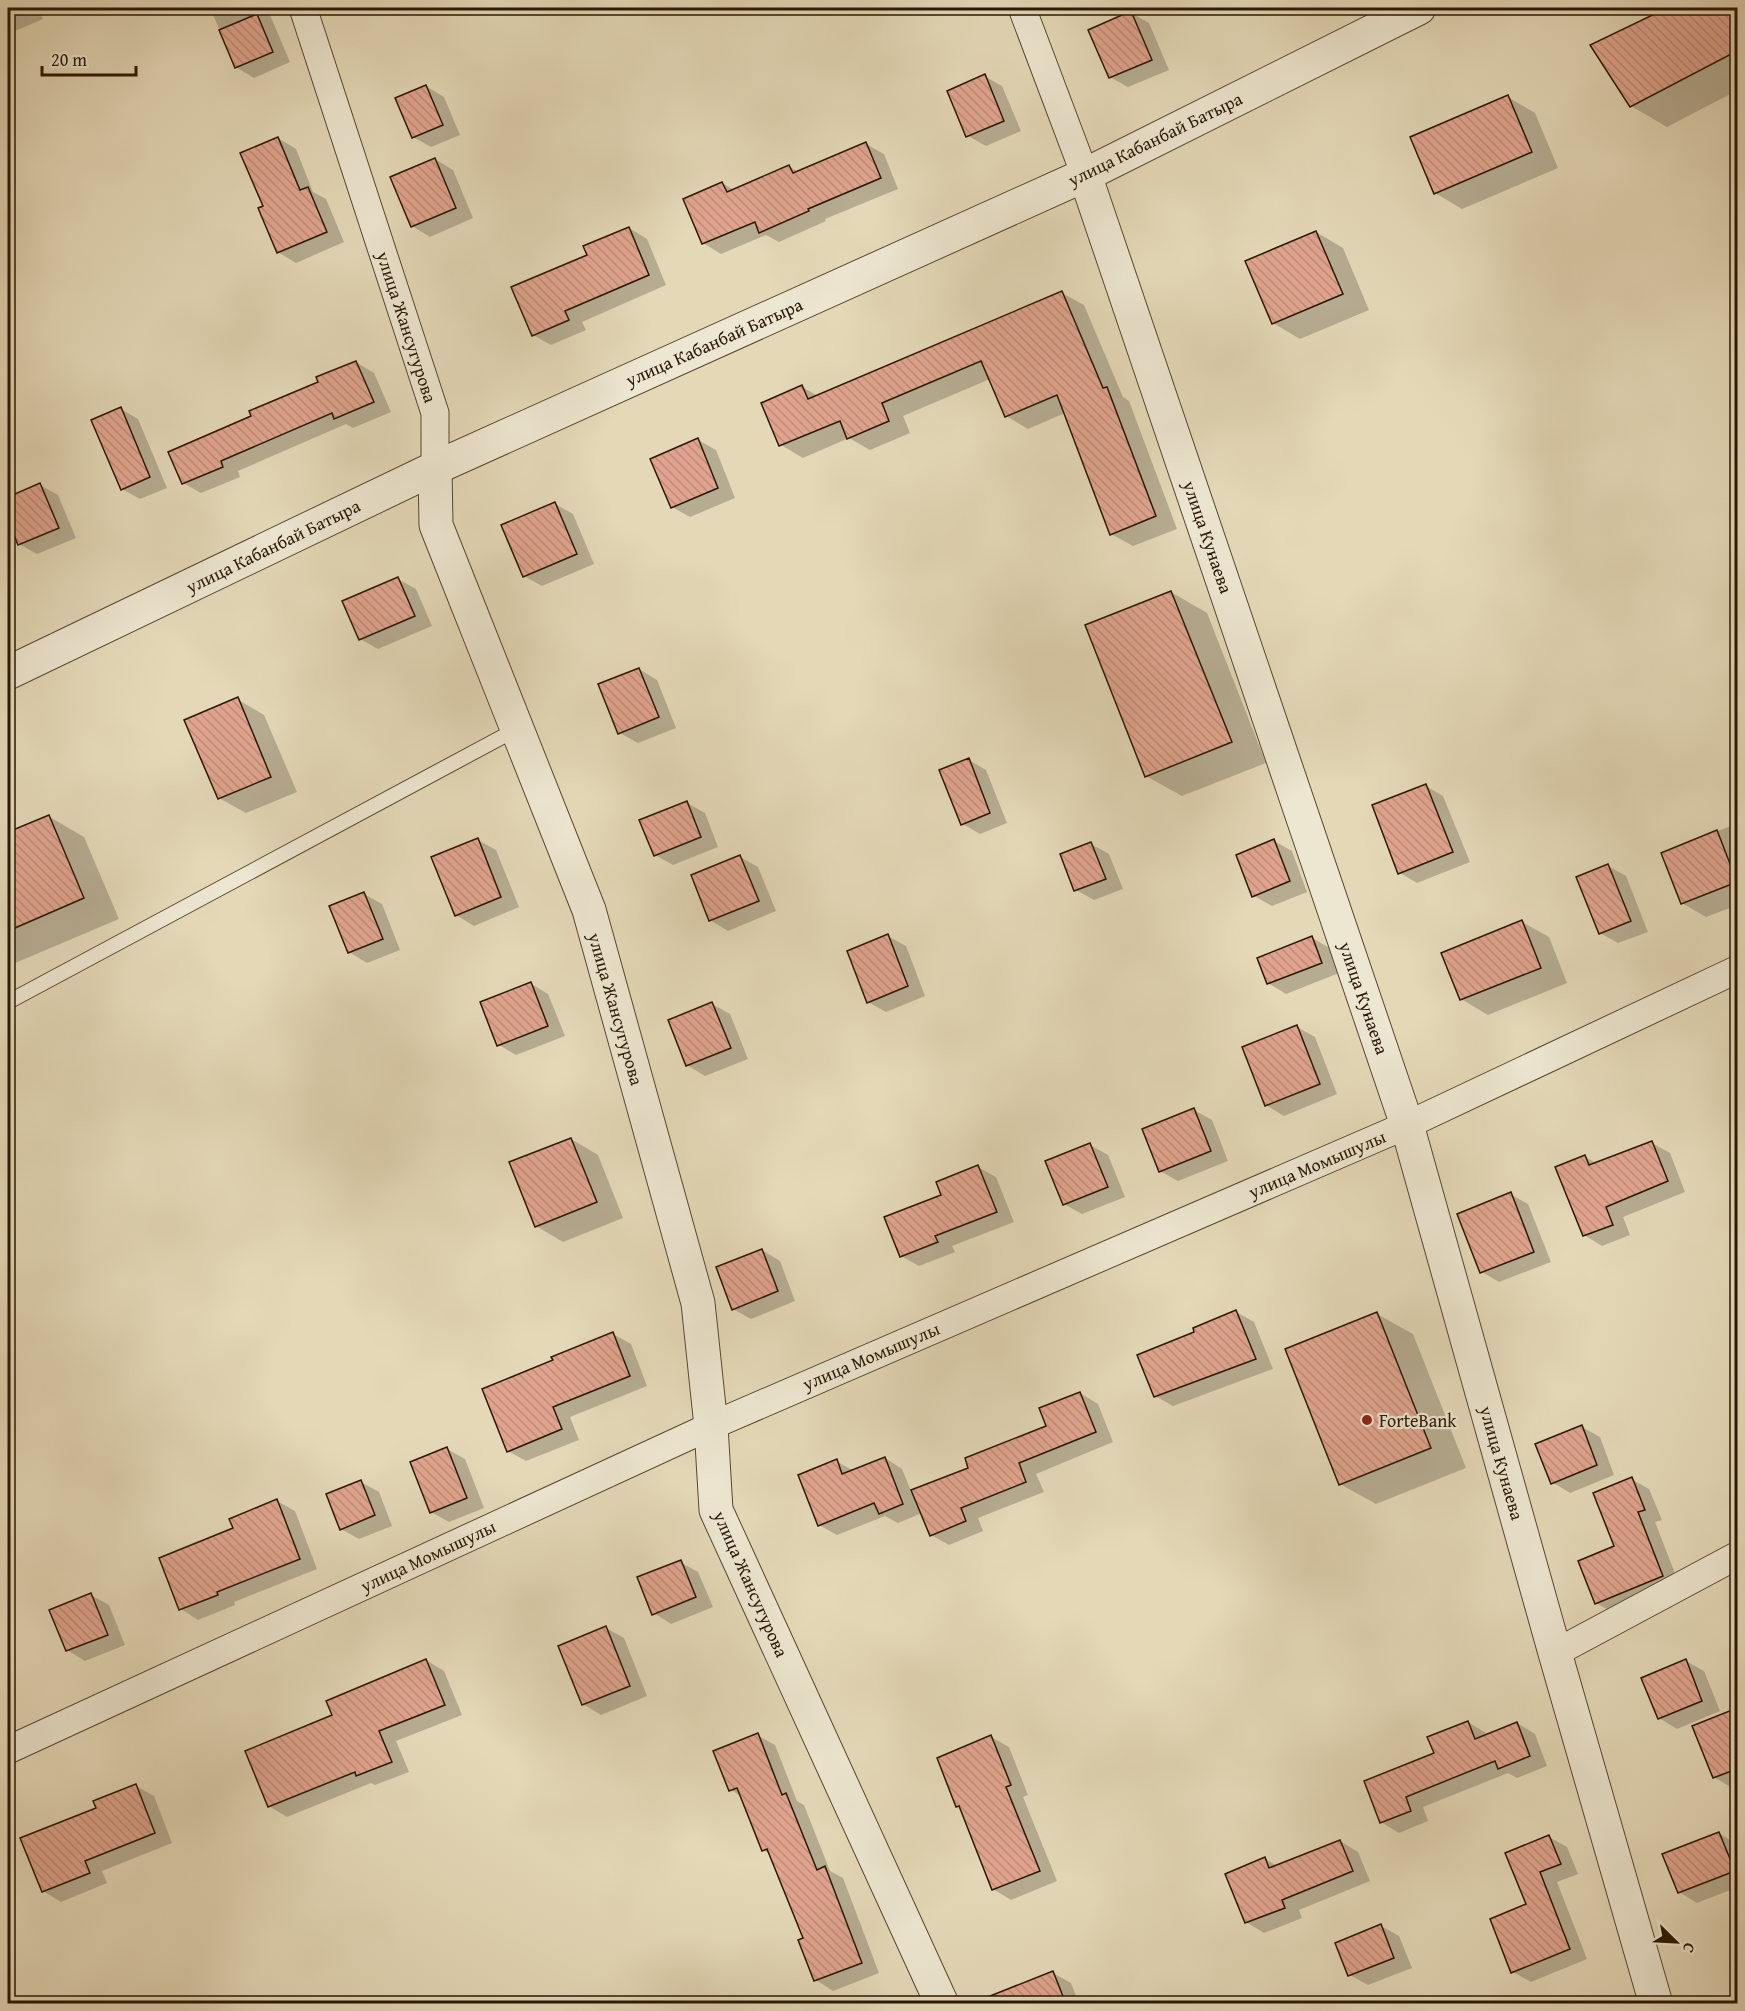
<svg xmlns="http://www.w3.org/2000/svg" width="1745" height="2011" viewBox="0 0 1745 2011" font-family="'Gentium Book Plus',serif">
<style>
.shadow{fill:#0003}
.building{fill:url(#building-back-hatch);stroke:#2a1704;stroke-width:1.5}
.lines{fill:none;stroke-linecap:round;stroke-linejoin:round}
.service-casing{stroke:#584731;stroke-width:16}
.minor-casing{stroke:#584731;stroke-width:29}
.tertiary-casing{stroke:#584731;stroke-width:35}
.service{stroke:#ede6d0;stroke-width:14}
.minor{stroke:#ede6d0;stroke-width:27}
.tertiary{stroke:#ede6d0;stroke-width:33}
.poi-dot{fill:#8f2418;stroke:#ede6d0;stroke-width:2}
.labels{text-anchor:middle;dominant-baseline:central;stroke-width:4.5;stroke-linejoin:round;paint-order:stroke}
.street-label{font-size:18px;fill:#2a1704;stroke:#ede6d0}
.poi-label{font-size:18px;fill:#2a1704;stroke:#ede6d0;text-anchor:start}
</style>
<defs>
<pattern id="building-back-hatch" width="6" height="6" patternUnits="userSpaceOnUse" patternTransform="scale(1.5)"><rect width="6" height="6" fill="#e0a48e"/><path d="M-1 5l2 2M0 0l6 6M5-1l2 2" fill="none" stroke="#c08c79"/></pattern>
</defs>
<rect width="100%" height="100%" fill="#e4d8b7"/>
<filter id="stains"><feTurbulence type="fractalNoise" baseFrequency=".00333" numOctaves="4"/><feColorMatrix values="0 0 0 0 .2 0 0 0 0 .09 0 0 0 0 .02 0 0 0 .5 -.17"/></filter>
<radialGradient id="worn" r=".72"><stop offset=".6" stop-color="#630" stop-opacity="0"/><stop offset="1" stop-color="#630" stop-opacity=".3"/></radialGradient>
<g class="shadow">
<polygon points="8,8 38,8 43,19 8,34"/>
<polygon points="210,8 267,8 290,62 254,78 236,67"/>
<polygon points="1670,8 1738,8 1738,90 1667,127 1631,106 1592,46"/>
<polygon points="1131,13 1149,23 1169,70 1128,87 1110,77"/>
<polygon points="984,76 1002,86 1021,131 986,146 968,136"/>
<polygon points="426,86 444,97 460,135 431,147 413,137"/>
<polygon points="1508,97 1535,113 1558,168 1462,209 1435,193"/>
<polygon points="278,138 296,149 313,192 326,199 344,242 296,263 278,252 265,207"/>
<polygon points="866,144 884,154 898,189 825,219 826,221 779,242 766,235 721,254 703,243 722,183 734,190 789,167 799,172"/>
<polygon points="435,159 453,170 473,218 430,237 412,226"/>
<polygon points="629,228 647,239 666,285 582,322 586,330 551,345 533,335 589,256"/>
<polygon points="1316,232 1343,248 1369,310 1300,339 1273,323"/>
<polygon points="1062,293 1084,305 1123,397 1129,401 1177,529 1133,546 1111,534 1065,413 1028,429 1006,416 990,379 903,416 910,433 870,450 849,438 803,458 781,445 802,387 818,396"/>
<polygon points="356,362 374,373 391,412 353,428 346,424 238,471 240,477 201,493 183,483 253,417"/>
<polygon points="121,409 138,419 167,488 140,499 122,489"/>
<polygon points="698,440 716,450 735,498 690,517 672,507"/>
<polygon points="40,485 58,495 76,538 37,554 19,544 8,516 8,499"/>
<polygon points="555,504 573,514 594,564 542,586 524,576"/>
<polygon points="398,579 416,589 432,626 378,649 360,639"/>
<polygon points="1171,592 1207,613 1266,763 1182,796 1146,776"/>
<polygon points="639,669 657,680 676,728 638,743 620,733"/>
<polygon points="237,699 264,715 297,792 246,813 219,798"/>
<polygon points="969,760 986,770 1007,823 980,834 963,824"/>
<polygon points="1426,786 1443,796 1470,862 1417,883 1400,873"/>
<polygon points="687,803 705,813 718,847 673,865 655,855"/>
<polygon points="48,816 84,837 119,919 8,966 8,834"/>
<polygon points="1738,823 1738,905 1706,917 1682,903 1663,853"/>
<polygon points="478,840 496,850 519,907 474,926 456,915"/>
<polygon points="1274,841 1292,851 1307,892 1272,906 1254,896"/>
<polygon points="1091,844 1109,854 1123,889 1094,900 1076,890"/>
<polygon points="740,857 758,867 776,911 728,931 710,920"/>
<polygon points="1608,866 1626,876 1648,932 1618,943 1600,933"/>
<polygon points="364,894 382,904 400,950 367,963 349,952"/>
<polygon points="1522,922 1549,937 1567,983 1488,1015 1461,999"/>
<polygon points="888,936 906,946 925,996 886,1012 868,1002"/>
<polygon points="1312,938 1330,948 1339,973 1286,994 1268,983"/>
<polygon points="530,983 548,994 565,1036 516,1055 499,1045"/>
<polygon points="712,1004 730,1014 748,1059 705,1076 687,1065"/>
<polygon points="1297,1027 1315,1037 1337,1094 1284,1116 1266,1105"/>
<polygon points="1194,1110 1212,1120 1228,1161 1178,1181 1160,1171"/>
<polygon points="571,1139 598,1155 623,1218 563,1242 536,1226"/>
<polygon points="1652,1143 1670,1153 1685,1192 1623,1217 1630,1235 1602,1246 1584,1235 1585,1157 1598,1164"/>
<polygon points="1090,1145 1108,1155 1125,1197 1082,1214 1064,1204"/>
<polygon points="978,1167 996,1177 1014,1222 952,1246 955,1252 919,1266 901,1256 943,1196"/>
<polygon points="1510,1194 1528,1204 1551,1262 1499,1282 1482,1272"/>
<polygon points="762,1250 780,1261 795,1301 751,1319 733,1309"/>
<polygon points="1236,1312 1254,1322 1273,1369 1173,1406 1155,1396 1196,1333"/>
<polygon points="1377,1314 1413,1334 1466,1468 1376,1504 1340,1484"/>
<polygon points="613,1334 631,1344 647,1386 570,1417 579,1440 526,1461 508,1451 555,1361"/>
<polygon points="1080,1393 1098,1404 1113,1442 1036,1474 1044,1492 978,1518 983,1531 949,1545 931,1535 922,1513 898,1523 885,1516 837,1535 819,1525 836,1461 854,1471 885,1458 902,1469 911,1491 970,1468 1048,1427"/>
<polygon points="1582,1427 1600,1437 1614,1475 1570,1493 1552,1482"/>
<polygon points="447,1449 465,1459 484,1508 449,1522 431,1512"/>
<polygon points="1631,1479 1649,1489 1662,1520 1655,1522 1680,1586 1614,1613 1596,1603 1616,1547"/>
<polygon points="361,1482 379,1492 392,1526 359,1539 341,1529"/>
<polygon points="277,1501 295,1511 317,1569 234,1602 235,1605 198,1620 181,1609 235,1529"/>
<polygon points="680,1562 698,1572 713,1607 671,1624 654,1613"/>
<polygon points="91,1595 109,1605 125,1645 85,1661 67,1650"/>
<polygon points="606,1628 624,1638 647,1696 601,1715 583,1704"/>
<polygon points="426,1660 444,1671 462,1715 396,1741 409,1772 375,1785 371,1783 287,1817 269,1806 334,1716"/>
<polygon points="1686,1661 1704,1671 1720,1711 1677,1729 1659,1718"/>
<polygon points="1738,1709 1738,1786 1732,1788 1714,1777 1694,1726"/>
<polygon points="1468,1722 1486,1733 1487,1735 1517,1723 1535,1734 1547,1766 1517,1778 1508,1773 1423,1807 1428,1821 1399,1833 1381,1822 1436,1754"/>
<polygon points="757,1735 775,1745 797,1801 804,1805 830,1871 843,1878 879,1973 833,1991 816,1980 805,1939 771,1855 763,1850 742,1797 731,1790"/>
<polygon points="991,1737 1009,1747 1028,1795 1023,1797 1057,1881 1011,1900 993,1889 960,1807 958,1806"/>
<polygon points="136,1786 154,1796 172,1843 102,1871 107,1883 61,1902 43,1891 98,1808"/>
<polygon points="1719,1833 1738,1845 1738,1887 1697,1903 1679,1892"/>
<polygon points="1549,1837 1567,1847 1578,1874 1557,1882 1587,1959 1531,1982 1513,1972 1528,1905"/>
<polygon points="1340,1841 1358,1852 1370,1881 1299,1910 1302,1918 1264,1933 1246,1922 1265,1859 1277,1866"/>
<polygon points="1381,1926 1399,1936 1412,1968 1368,1985 1350,1975"/>
<polygon points="1738,1963 1738,1987 1729,1966"/>
<polygon points="1053,1973 1071,1983 1079,2004 1005,2004"/>
</g>
<g class="building">
<polygon points="1667,8 1737,8 1737,51 1630,107 1590,45"/>
<polygon points="1131,11 1152,60 1109,78 1088,30"/>
<polygon points="257,14 273,52 235,68 219,30"/>
<polygon points="985,74 1004,121 966,137 947,91"/>
<polygon points="426,85 443,125 412,138 395,98"/>
<polygon points="1508,95 1532,152 1434,194 1410,137"/>
<polygon points="278,137 300,190 308,187 327,232 277,253 258,208 263,206 240,153"/>
<polygon points="866,142 881,178 808,209 809,211 759,233 755,222 702,244 683,199 722,182 727,192 789,165 793,173"/>
<polygon points="435,158 456,208 411,227 390,177"/>
<polygon points="629,227 649,275 565,311 569,320 532,336 511,287 587,255 583,246"/>
<polygon points="1316,231 1343,294 1272,324 1245,261"/>
<polygon points="1062,291 1103,388 1107,387 1156,516 1110,535 1057,395 1005,417 981,361 882,403 889,421 847,439 840,421 779,446 761,403 802,385 808,399"/>
<polygon points="356,361 374,402 334,419 332,413 221,461 223,467 182,484 168,452 251,416 249,411 318,382 316,377"/>
<polygon points="121,407 150,477 121,490 91,420"/>
<polygon points="698,438 718,488 671,508 650,459"/>
<polygon points="40,483 59,528 18,545 8,520 8,497"/>
<polygon points="555,502 577,554 523,577 501,525"/>
<polygon points="398,577 415,616 359,640 342,601"/>
<polygon points="1171,591 1232,742 1145,777 1085,625"/>
<polygon points="639,668 659,717 618,734 598,684"/>
<polygon points="238,697 271,777 218,799 184,720"/>
<polygon points="969,758 990,813 961,825 939,770"/>
<polygon points="1426,784 1453,852 1398,874 1372,805"/>
<polygon points="687,801 701,837 654,856 639,820"/>
<polygon points="49,815 84,898 8,931 8,832"/>
<polygon points="1717,830 1737,882 1681,904 1661,853"/>
<polygon points="478,838 501,897 455,916 431,857"/>
<polygon points="1274,839 1290,881 1252,897 1236,855"/>
<polygon points="1091,842 1106,879 1074,891 1060,854"/>
<polygon points="740,855 759,901 709,921 691,875"/>
<polygon points="1608,864 1631,921 1599,934 1576,877"/>
<polygon points="364,892 383,939 348,953 329,906"/>
<polygon points="1522,920 1541,968 1460,1000 1441,953"/>
<polygon points="888,934 908,986 867,1003 847,951"/>
<polygon points="1312,936 1322,963 1267,984 1257,958"/>
<polygon points="531,982 548,1026 497,1046 480,1002"/>
<polygon points="712,1002 731,1048 686,1066 668,1020"/>
<polygon points="1297,1025 1320,1084 1265,1106 1242,1047"/>
<polygon points="1194,1108 1211,1151 1159,1172 1142,1129"/>
<polygon points="571,1138 597,1202 535,1227 509,1162"/>
<polygon points="1652,1141 1668,1181 1606,1207 1613,1225 1583,1236 1555,1167 1585,1155 1589,1165"/>
<polygon points="1090,1143 1108,1187 1063,1205 1045,1161"/>
<polygon points="978,1165 997,1212 935,1236 938,1242 900,1257 884,1217 941,1195 936,1182"/>
<polygon points="1511,1192 1534,1252 1480,1273 1457,1214"/>
<polygon points="762,1249 778,1291 732,1310 716,1267"/>
<polygon points="1236,1310 1256,1359 1154,1397 1137,1355 1194,1332 1193,1328"/>
<polygon points="1377,1312 1431,1448 1339,1485 1285,1349"/>
<polygon points="613,1332 630,1376 553,1407 562,1429 507,1452 482,1389 553,1360 551,1357"/>
<polygon points="1080,1392 1096,1432 1019,1463 1026,1482 961,1508 966,1521 930,1536 911,1490 968,1468 965,1458 1046,1426 1039,1408"/>
<polygon points="1582,1425 1597,1465 1551,1484 1535,1444"/>
<polygon points="447,1447 467,1498 430,1513 410,1462"/>
<polygon points="885,1457 903,1504 879,1514 874,1503 818,1526 798,1475 837,1459 842,1474"/>
<polygon points="1632,1477 1645,1510 1638,1512 1663,1576 1595,1604 1578,1561 1614,1546 1593,1493"/>
<polygon points="361,1480 375,1515 340,1530 326,1494"/>
<polygon points="277,1499 300,1559 217,1592 218,1595 179,1610 159,1558 233,1528 229,1519"/>
<polygon points="681,1560 696,1597 652,1615 637,1577"/>
<polygon points="91,1593 108,1635 66,1651 49,1610"/>
<polygon points="606,1626 630,1686 582,1705 558,1646"/>
<polygon points="426,1659 445,1705 379,1731 392,1762 356,1776 355,1772 268,1807 245,1751 332,1715 326,1701"/>
<polygon points="1686,1659 1702,1701 1658,1719 1641,1678"/>
<polygon points="1737,1708 1737,1769 1713,1778 1692,1726"/>
<polygon points="1468,1721 1475,1739 1517,1722 1530,1756 1498,1769 1495,1761 1406,1797 1411,1811 1380,1823 1364,1781 1434,1753 1427,1737"/>
<polygon points="758,1733 782,1795 786,1793 817,1870 825,1866 862,1963 814,1981 798,1940 803,1938 767,1849 762,1851 737,1788 729,1791 713,1751"/>
<polygon points="991,1735 1011,1785 1006,1787 1040,1871 992,1890 959,1806 956,1807 937,1758"/>
<polygon points="136,1784 155,1833 85,1861 90,1873 42,1892 20,1838 96,1808 93,1801"/>
<polygon points="1719,1832 1735,1871 1678,1893 1662,1854"/>
<polygon points="1549,1835 1561,1864 1540,1872 1570,1949 1511,1973 1490,1919 1526,1904 1505,1853"/>
<polygon points="1340,1840 1353,1871 1282,1900 1285,1908 1245,1923 1225,1874 1265,1857 1269,1868"/>
<polygon points="1381,1924 1394,1958 1348,1976 1335,1943"/>
<polygon points="1053,1971 1066,2004 975,2004 975,2002"/>
</g>
<g class="lines">
<defs>
<polyline id="service" points="8,1002 517,729"/>
<g id="minor">
<polyline points="303,8 435,413 435,468"/>
<polyline points="1022,8 1085,175"/>
<polyline points="1555,1653 1738,1555"/>
<polyline points="8,1750 711,1426 1407,1125 1738,969"/>
</g>
<g id="tertiary">
<polyline points="1085,175 1407,1125 1555,1653 1656,2004"/>
<polyline points="435,468 436,525 589,910 698,1303 711,1426 716,1510 942,2004"/>
<polyline points="8,673 435,468 1085,175 1419,8"/>
</g>
</defs>
<use href="#service" class="service-casing"/>
<use href="#minor" class="minor-casing"/>
<use href="#tertiary" class="tertiary-casing"/>
<use href="#service" class="service"/>
<use href="#minor" class="minor"/>
<use href="#tertiary" class="tertiary"/>
</g>
<circle class="poi-dot" cx="1367" cy="1420" r="6"/>
<g class="labels">
<g class="street-label">
<text transform="translate(1155 139) rotate(-26)">улица Кабанбай Батыра</text>
<text transform="translate(407 327) rotate(72)">улица Жансугурова</text>
<text transform="translate(714 342) rotate(-24)">улица Кабанбай Батыра</text>
<text transform="translate(1208 537) rotate(71)">улица Кунаева</text>
<text transform="translate(273 546) rotate(-26)">улица Кабанбай Батыра</text>
<text transform="translate(1364 998) rotate(71)">улица Кунаева</text>
<text transform="translate(616 1009) rotate(74)">улица Жансугурова</text>
<text transform="translate(1317 1164) rotate(-23)">улица Момышулы</text>
<text transform="translate(871 1356) rotate(-23)">улица Момышулы</text>
<text transform="translate(1502 1463) rotate(74)">улица Кунаева</text>
<text transform="translate(428 1556) rotate(-25)">улица Момышулы</text>
<text transform="translate(751 1584) rotate(66)">улица Жансугурова</text>
</g>
<g class="poi-label">
<text x="1379" y="1420">ForteBank</text>
</g>
</g>
<rect width="1745" height="2011" fill="none" stroke="#e4d8b7" stroke-width="30"/>
<rect x="9" y="9" width="1727" height="1993" fill="none" stroke="#2a1704" stroke-width="3"/>
<rect x="15" y="15" width="1715" height="1981" fill="none" stroke="#2a1704" stroke-width="1.5"/>
<g transform="translate(1676 1942) rotate(114)" stroke="#ede6d0" stroke-width="4.5" paint-order="stroke">
<path d="M0-4.5L10 22L0 15L-10 22Z" fill="#2a1704"/>
<text y="-9" font-size="16" font-weight="bold" text-anchor="middle" fill="#2a1704">С</text>
</g>
<path d="M42 66v9h94v-9" fill="none" stroke="#2a1704" stroke-width="3"/>
<text x="51" y="66" font-size="18" fill="#2a1704" stroke="#ede6d0" stroke-width="4.5" paint-order="stroke">20 m</text>
<rect width="100%" height="100%" filter="url(#stains)"/>
<rect width="100%" height="100%" fill="url(#worn)"/>
</svg>
